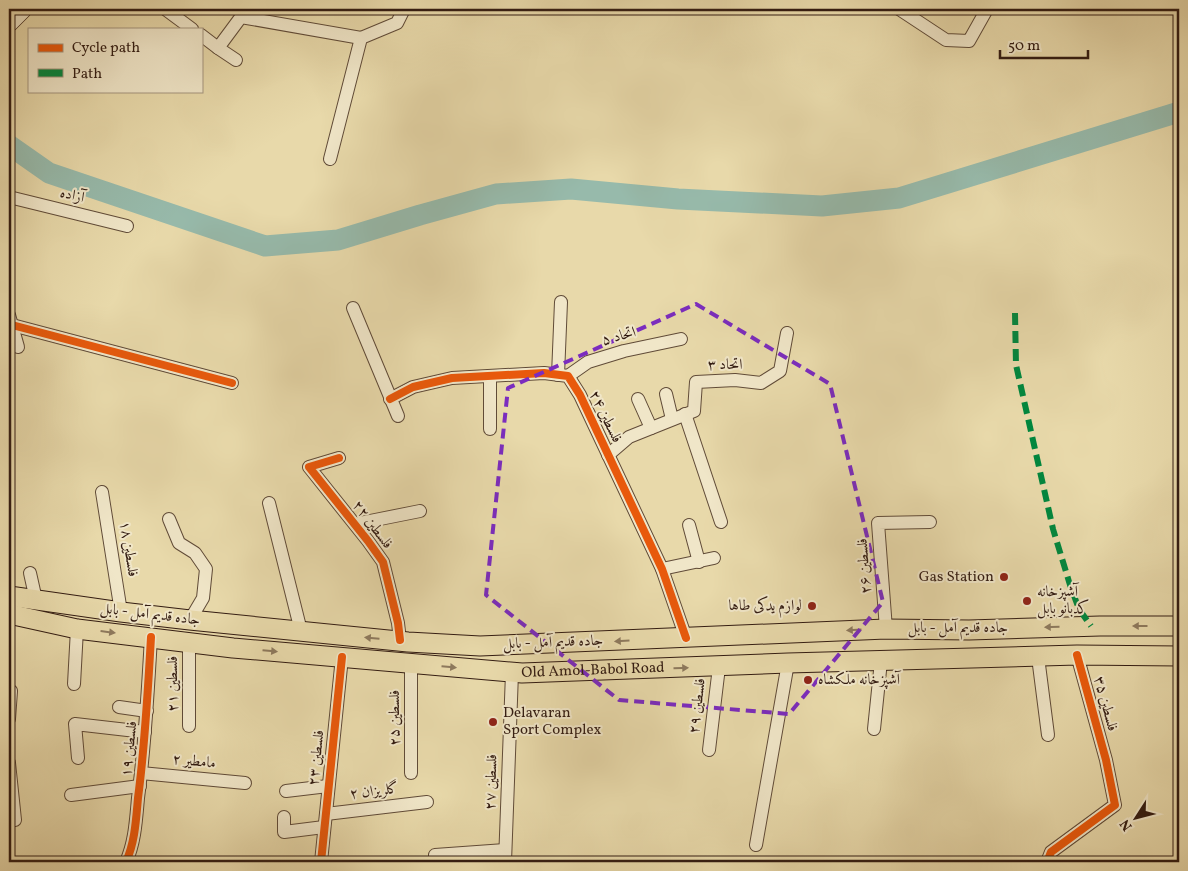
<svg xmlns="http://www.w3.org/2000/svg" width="1188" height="871" viewBox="0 0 1188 871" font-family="Vollkorn,Amiri,serif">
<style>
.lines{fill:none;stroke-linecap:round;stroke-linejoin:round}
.river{stroke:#97baab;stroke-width:21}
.street-casing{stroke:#604b38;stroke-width:14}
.secondary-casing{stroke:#331c12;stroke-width:19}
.primary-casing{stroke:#331c12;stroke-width:21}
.street{stroke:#f0e6c8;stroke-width:12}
.secondary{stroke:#f0e6c8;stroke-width:18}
.primary{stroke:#e8d9aa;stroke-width:19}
.quiet{stroke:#00873e;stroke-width:6;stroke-dasharray:12 6;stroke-linecap:butt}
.cycleway-casing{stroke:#f0e6c8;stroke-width:11}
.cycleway{stroke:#e8590c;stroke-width:8}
.oneway{fill:#8e7a5e}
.marked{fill:none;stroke:#7b2cbf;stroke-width:4;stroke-dasharray:10 6;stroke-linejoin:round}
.poi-dot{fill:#8f2418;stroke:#f0e6c8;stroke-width:2}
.labels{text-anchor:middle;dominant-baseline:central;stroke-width:4;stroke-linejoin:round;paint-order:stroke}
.street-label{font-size:15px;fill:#331c12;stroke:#f0e6c8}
.poi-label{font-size:15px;fill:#331c12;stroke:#f0e6c8;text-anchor:start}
</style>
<rect width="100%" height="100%" fill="#e8d9aa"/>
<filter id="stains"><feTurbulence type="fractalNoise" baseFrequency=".004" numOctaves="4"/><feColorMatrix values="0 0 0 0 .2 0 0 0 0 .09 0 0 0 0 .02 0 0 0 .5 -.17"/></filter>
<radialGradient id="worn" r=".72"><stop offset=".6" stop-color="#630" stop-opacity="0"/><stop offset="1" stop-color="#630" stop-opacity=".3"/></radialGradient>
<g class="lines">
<polyline class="river" points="9,145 49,173 265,246 338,240 420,215 496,194 571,189 678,199 822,206 899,198 1179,112"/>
<defs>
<g id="street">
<polyline points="165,9 192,29"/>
<polyline points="899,9 946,40 969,41 987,9"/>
<polyline points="201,35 218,48 241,17 361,38"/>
<polyline points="218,48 236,60"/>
<polyline points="330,159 361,38 397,23 404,9"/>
<polyline points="9,197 127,226"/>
<polyline points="353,308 398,416"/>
<polyline points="9,315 18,347"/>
<polyline points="12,325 232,383"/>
<polyline points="558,375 561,302"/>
<polyline points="568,376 588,362 624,351 681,339"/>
<polyline points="666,394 672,419"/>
<polyline points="390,399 413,387 452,378 544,373 568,376 580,395 662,569 686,638"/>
<polyline points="638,399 651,428"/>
<polyline points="685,414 721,522"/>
<polyline points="490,429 490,376"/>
<polyline points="608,455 629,437 694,411 696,382 735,380 761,383 780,371 787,333"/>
<polyline points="339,458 309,467 368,541 383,562 398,623 400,640"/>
<polyline points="102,492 121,612"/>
<polyline points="269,503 301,631"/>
<polyline points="169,519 179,543 195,553 206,569 203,598 190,620"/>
<polyline points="355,524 420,511"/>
<polyline points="689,525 699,562"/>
<polyline points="662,569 714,558"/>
<polyline points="30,573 36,600"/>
<polyline points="886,629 878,523 930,522"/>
<polyline points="1038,657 1048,735"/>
<polyline points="411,664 411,773"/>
<polyline points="74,684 77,629"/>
<polyline points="9,690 11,691 9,719"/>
<polyline points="119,707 147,711"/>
<polyline points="189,726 189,642"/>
<polyline points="874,729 881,661"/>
<polyline points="709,750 719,667"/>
<polyline points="78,758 75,724 145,732"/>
<polyline points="9,763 15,820"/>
<polyline points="141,773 245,783"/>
<polyline points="286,791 328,786"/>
<polyline points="71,795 140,786"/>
<polyline points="326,814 427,802"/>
<polyline points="284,817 284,832 324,827"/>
<polyline points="756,845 788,663"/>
<polyline points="435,855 505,850"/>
<path d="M 126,862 C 135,842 136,820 138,798 C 145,745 148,691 151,637"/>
<polyline points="321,862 342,657"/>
<polyline points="505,862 512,673"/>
<polyline points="1047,862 1051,852 1115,805 1106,760 1077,655"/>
</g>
<polyline id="secondary" points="9,23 23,9"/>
<g id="primary">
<polyline points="9,596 121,612 190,620 408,642 480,646 886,629 969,630 1100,626 1179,626"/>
<path id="s1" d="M 9,614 L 77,629 L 233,648 L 522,673 L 788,663 L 1077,655 L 1179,656"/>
</g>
</defs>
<use href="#street" class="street-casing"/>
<use href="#secondary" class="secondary-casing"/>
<use href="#primary" class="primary-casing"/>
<use href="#street" class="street"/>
<use href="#secondary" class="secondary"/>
<use href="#primary" class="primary"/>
<polyline class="quiet" points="1015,313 1016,365 1053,529 1070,585 1079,609 1091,626"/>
<defs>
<g id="cycleway">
<polyline points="12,325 232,383"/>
<polyline points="390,399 413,387 452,378 544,373 568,376 580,395 662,569 686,638"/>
<polyline points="339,458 309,467 368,541 383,562 398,623 400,640"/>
<path d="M 126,862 C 135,842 136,820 138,798 C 145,745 148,691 151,637"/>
<polyline points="321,862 342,657"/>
<polyline points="1047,862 1051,852 1115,805 1106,760 1077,655"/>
</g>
</defs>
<use href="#cycleway" class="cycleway-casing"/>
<use href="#cycleway" class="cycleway"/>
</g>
<defs><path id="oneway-solid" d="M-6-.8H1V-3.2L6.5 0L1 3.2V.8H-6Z" transform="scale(1.25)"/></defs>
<g class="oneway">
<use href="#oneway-solid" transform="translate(1140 626) rotate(-180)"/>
<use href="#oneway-solid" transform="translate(1052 627) rotate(179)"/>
<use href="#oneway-solid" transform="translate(854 630) rotate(177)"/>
<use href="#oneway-solid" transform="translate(108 632) rotate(7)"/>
<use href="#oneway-solid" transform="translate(372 638) rotate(-175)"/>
<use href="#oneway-solid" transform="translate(622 641) rotate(177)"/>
<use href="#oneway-solid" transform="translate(270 651) rotate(5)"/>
<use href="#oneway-solid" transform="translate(449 667) rotate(5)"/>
<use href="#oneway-solid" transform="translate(681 668) rotate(-2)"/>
</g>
<path class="marked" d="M 696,304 L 830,384 L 883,602 L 789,714 L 619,700 L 486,595 L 508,388 Z"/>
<g class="poi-dot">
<circle cx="1004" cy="577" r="5"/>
<circle cx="1027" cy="601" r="5"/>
<circle cx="812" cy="606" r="5"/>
<circle cx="808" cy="680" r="5"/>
<circle cx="493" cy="722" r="5"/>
</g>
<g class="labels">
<g class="street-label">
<text transform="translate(72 196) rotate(14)">آزاده</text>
<text transform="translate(619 337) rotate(-15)">اتحاد ۵</text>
<text x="725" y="365">اتحاد ۳</text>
<text transform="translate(605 417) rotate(64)">فلسطین ۲۴</text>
<text transform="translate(372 525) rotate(53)">فلسطین ۲۲</text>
<text transform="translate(128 549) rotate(81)">فلسطین ۱۸</text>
<text transform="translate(865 566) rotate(-94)">فلسطين ٢۶</text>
<text transform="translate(150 615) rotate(7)">جاده قدیم آمل - بابل</text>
<text x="958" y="628">جاده قدیم آمل - بابل</text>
<text transform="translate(553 643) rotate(-2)">جاده قدیم آمل - بابل</text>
<text stroke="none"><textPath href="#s1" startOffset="588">Old Amol-Babol Road</textPath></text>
<text transform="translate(173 684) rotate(-90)">فلسطین ۲۱</text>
<text transform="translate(1105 704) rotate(75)">فلسطین ۳۵</text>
<text transform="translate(698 706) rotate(-83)">فلسطین ۲۹</text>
<text transform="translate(395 718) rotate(-90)">فلسطین ۲۵</text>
<text transform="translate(130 749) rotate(-84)">فلسطین ۱۹</text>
<text transform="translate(317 758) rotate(-84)">فلسطین ۲۳</text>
<text transform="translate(194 762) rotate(6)">مامطیر ۲</text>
<text transform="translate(492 782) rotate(-88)">فلسطین ۲۷</text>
<text transform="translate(374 792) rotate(-7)">گلریزان ۲</text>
</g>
<g class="poi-label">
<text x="994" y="577" text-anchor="end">Gas Station</text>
<text x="1037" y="592">آشپزخانه<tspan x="1037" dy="17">کدبانو بابل</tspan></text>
<text x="802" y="606" text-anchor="end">لوازم یدکی طاها</text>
<text x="818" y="680">آشپزخانه ملکشاه</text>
<text x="503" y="713">Delavaran<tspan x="503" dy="17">Sport Complex</tspan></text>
</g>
</g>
<rect width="1188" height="871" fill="none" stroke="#e8d9aa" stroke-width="30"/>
<rect x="10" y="10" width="1168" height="851" fill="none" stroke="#331c12" stroke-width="2.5"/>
<rect x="15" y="15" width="1158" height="841" fill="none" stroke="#331c12"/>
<rect x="28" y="28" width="175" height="65" fill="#f0e6c8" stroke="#a4957f"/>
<rect x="38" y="44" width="25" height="8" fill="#e8590c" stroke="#a4957f"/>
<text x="72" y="52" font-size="15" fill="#331c12">Cycle path</text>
<rect x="38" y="69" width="25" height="8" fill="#00873e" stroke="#a4957f"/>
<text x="72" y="78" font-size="15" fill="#331c12">Path</text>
<g transform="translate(1136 818) rotate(234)" stroke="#f0e6c8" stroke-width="4" paint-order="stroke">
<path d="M0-4L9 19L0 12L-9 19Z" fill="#331c12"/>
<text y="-8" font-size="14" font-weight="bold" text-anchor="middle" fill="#331c12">N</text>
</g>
<path d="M1000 50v8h88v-8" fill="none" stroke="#331c12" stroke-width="2.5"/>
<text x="1008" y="50" font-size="15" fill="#331c12" stroke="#f0e6c8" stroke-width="4" paint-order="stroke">50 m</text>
<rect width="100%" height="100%" filter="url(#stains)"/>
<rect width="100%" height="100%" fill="url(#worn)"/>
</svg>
